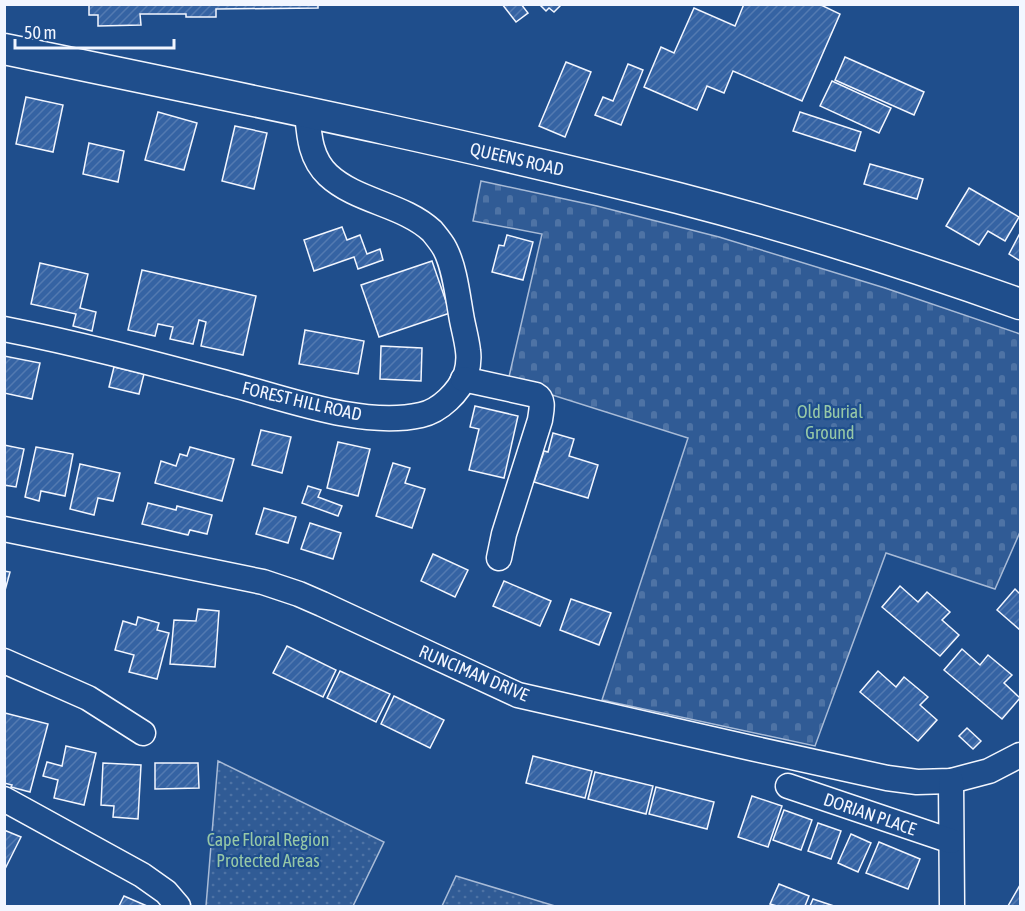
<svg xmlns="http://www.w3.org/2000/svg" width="1025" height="911" viewBox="0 0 1025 911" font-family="'Asap Condensed',sans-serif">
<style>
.cemetery{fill:url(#cemetery-stones);stroke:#a8bbd7;stroke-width:1.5}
.park{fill:url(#park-dots);stroke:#a8bbd7;stroke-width:1.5}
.building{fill:url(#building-hatch);stroke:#f2f6ff;stroke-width:1.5}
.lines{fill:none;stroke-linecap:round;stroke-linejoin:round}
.minor-casing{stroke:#f2f6ff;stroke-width:27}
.major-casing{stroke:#f2f6ff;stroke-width:33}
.minor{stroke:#1f4e8c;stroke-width:24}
.major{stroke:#1f4e8c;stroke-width:30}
.labels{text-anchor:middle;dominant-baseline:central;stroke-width:4.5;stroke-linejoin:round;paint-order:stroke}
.street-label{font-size:18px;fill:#f2f6ff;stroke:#1f4e8c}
.park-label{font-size:18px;fill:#97c8a6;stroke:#1f4e8c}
</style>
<defs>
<pattern id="cemetery-stones" width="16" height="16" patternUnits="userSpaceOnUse" patternTransform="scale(1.5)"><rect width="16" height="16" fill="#305b95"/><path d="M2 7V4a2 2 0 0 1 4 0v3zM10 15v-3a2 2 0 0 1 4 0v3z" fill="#4e73a5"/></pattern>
<pattern id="park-dots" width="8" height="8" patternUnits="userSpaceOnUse" patternTransform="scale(1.5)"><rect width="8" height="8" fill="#305b95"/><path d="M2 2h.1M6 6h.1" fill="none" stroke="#4e73a5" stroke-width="1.8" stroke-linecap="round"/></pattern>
<pattern id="building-hatch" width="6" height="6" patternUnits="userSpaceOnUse" patternTransform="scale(1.5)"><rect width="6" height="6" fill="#3563a3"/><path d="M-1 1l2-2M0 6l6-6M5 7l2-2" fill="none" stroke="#537ab1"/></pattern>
</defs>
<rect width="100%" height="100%" fill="#1f4e8c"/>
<polygon class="cemetery" points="481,181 597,206 719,237 885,288 1020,334 1020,532 995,589 886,553 815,746 602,700 688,438 508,381 542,234 473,221"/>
<g class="park">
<polygon points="218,761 384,842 353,906 206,906"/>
<polygon points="456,876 555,906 442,906"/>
</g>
<g class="building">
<polygon points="89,4 318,4 318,8 216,9 216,17 186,17 186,14 140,14 141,25 98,26 98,15 89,15"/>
<polygon points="502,4 521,4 528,13 516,22"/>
<polygon points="539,4 562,4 554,12 549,8 546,11"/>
<polygon points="744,4 819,4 840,14 802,101 733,71 724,93 707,86 697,110 644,87 661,47 674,53 694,8 735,26"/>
<polygon points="845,57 924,92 914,115 835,80"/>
<polygon points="566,62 591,72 565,137 539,126"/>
<polygon points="628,64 643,70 621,125 595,115 603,97 613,101"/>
<polygon points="832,81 891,108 879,133 820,106"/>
<polygon points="26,97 63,105 53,152 16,144"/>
<polygon points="158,112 197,123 184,170 145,160"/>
<polygon points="800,112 861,132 855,151 793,131"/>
<polygon points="235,126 267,133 254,189 222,181"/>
<polygon points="89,143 124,151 118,182 83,174"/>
<polygon points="870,164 923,179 917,199 864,184"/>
<polygon points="969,188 1019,217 1005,241 988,231 979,245 946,226"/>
<polygon points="342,227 347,240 360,235 367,254 380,249 383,260 358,269 354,257 314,271 304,240"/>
<polygon points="1020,233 1020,261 1009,254"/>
<polygon points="507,235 533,242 523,280 492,272 499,245 504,246"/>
<polygon points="432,261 450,313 379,337 361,285"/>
<polygon points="40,263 88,274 80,308 96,312 92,331 73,326 76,314 31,304"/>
<polygon points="142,270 256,296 243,355 201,346 206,322 199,320 193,344 170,339 173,327 158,324 155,336 128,330"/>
<polygon points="305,330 364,341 358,374 299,364"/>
<polygon points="381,346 422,348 421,381 380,379"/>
<polygon points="4,356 40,363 32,399 4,393"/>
<polygon points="114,367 144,374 139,394 109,387"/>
<polygon points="475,406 518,416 504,478 469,470 479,429 470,427"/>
<polygon points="261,430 291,437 282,473 252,465"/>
<polygon points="553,433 574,439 569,456 598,465 588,498 534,482 544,451 548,452"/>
<polygon points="338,442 370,449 358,496 327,488"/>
<polygon points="4,445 24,449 16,487 4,485"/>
<polygon points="36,447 73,454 65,496 41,491 39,501 25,497"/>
<polygon points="190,447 234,459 222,501 155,483 161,461 176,466 180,454 187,456"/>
<polygon points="393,463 410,468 405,483 425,489 412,528 376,516"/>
<polygon points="80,464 120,473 113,501 98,498 94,515 70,509"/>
<polygon points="308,486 321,490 318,497 342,506 338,516 302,503"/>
<polygon points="148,503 176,510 177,506 212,515 207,534 190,530 188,535 142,524"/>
<polygon points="264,508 296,517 288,543 256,534"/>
<polygon points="310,523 341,533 333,559 301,549"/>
<polygon points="433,554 468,570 455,597 421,581"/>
<polygon points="4,571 10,572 4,594"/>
<polygon points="504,581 551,601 540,626 493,606"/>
<polygon points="900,586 918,602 927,592 950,612 942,620 959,635 940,656 882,607"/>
<polygon points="1015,589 1020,594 1020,630 997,610"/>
<polygon points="571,599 611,613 599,645 560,630"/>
<polygon points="198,609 219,611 215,667 170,664 174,620 196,621"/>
<polygon points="138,617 159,623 157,630 169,633 157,679 129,672 134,655 115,650 123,621 136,625"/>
<polygon points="287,646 336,670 323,697 273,673"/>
<polygon points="962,649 980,665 988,655 1012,675 1004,683 1020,698 1002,719 944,670"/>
<polygon points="340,671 390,694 376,722 327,698"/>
<polygon points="878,671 896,687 904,677 928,697 920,705 937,720 918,741 860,692"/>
<polygon points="394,696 444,720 430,748 381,724"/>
<polygon points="5,713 48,724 30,792 11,787 12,785 4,783"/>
<polygon points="967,728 981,741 973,749 959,736"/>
<polygon points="66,746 96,753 84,805 54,798 58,780 43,776 47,762 62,766"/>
<polygon points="533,756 592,771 585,798 526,783"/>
<polygon points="103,763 141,765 138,819 113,817 114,806 101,805"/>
<polygon points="155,763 198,763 199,788 155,789"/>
<polygon points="595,772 653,786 646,814 588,799"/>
<polygon points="656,787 714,802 707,829 649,814"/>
<polygon points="752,796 782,806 768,847 738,837"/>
<polygon points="784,810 812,820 801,850 773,840"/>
<polygon points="818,823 841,831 831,859 808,851"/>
<polygon points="4,830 21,837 4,871"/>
<polygon points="851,834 871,843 858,872 838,863"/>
<polygon points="879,842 920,859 908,889 866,873"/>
<polygon points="779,884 809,896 805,906 777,906 770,904"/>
<polygon points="1020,885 1020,906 1008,906"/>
<polygon points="124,896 147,906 119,906"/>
<polygon points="813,899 834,906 810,906"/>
</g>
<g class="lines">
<defs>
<g id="minor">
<path d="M 4,329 C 81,344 155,364 230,384 C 287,399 363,428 421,415 C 440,411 459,392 466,374 C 468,367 469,358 468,351 C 467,341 464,330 462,320 C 458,299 455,268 445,249 C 442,243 436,236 432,231 C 403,204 357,202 328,175 C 310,158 309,135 307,112"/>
<path d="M 463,379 L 536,395 C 545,400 541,411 540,420 L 504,534 L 499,558"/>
<polyline points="4,529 263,582 299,594 322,604 518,695 751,748 887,778 917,782 951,781 989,771 1020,755"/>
<polyline points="4,661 88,698 143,733"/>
<polyline points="951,781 952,906"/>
<polyline points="788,786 951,841"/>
<polyline points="4,799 142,875 166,892 178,906"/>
</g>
<path id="major" d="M 4,49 C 230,96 455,141 678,198 C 794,228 908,264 1020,304"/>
</defs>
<use href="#minor" class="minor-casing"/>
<use href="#major" class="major-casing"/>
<use href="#minor" class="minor"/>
<use href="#major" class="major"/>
</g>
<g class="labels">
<g class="street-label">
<text transform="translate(517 159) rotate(13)">QUEENS ROAD</text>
<text transform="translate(302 401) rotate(13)">FOREST HILL ROAD</text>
<text transform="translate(474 673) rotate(23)">RUNCIMAN DRIVE</text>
<text transform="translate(870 814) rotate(19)">DORIAN PLACE</text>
</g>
<g class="park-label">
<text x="830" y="411">Old Burial<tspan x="830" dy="21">Ground</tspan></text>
<text x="268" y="839">Cape Floral Region<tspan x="268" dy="21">Protected Areas</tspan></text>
</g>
</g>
<rect width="1025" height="911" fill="none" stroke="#f2f6ff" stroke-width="12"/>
<path d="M15 39v9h159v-9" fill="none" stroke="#f2f6ff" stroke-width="3"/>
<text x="24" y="39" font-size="18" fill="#f2f6ff" stroke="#1f4e8c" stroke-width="4.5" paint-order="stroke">50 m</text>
</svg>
